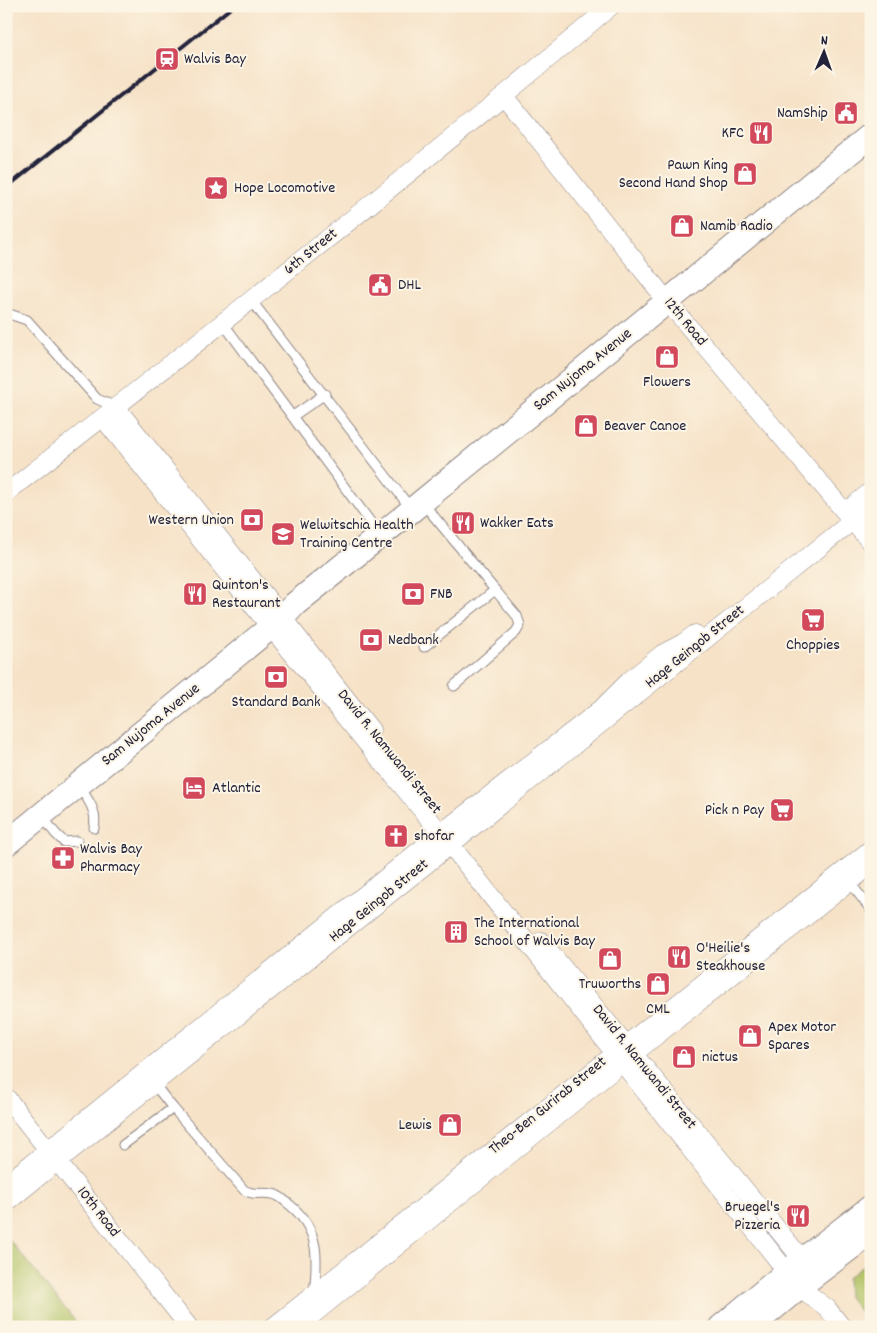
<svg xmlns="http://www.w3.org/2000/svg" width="877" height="1333" viewBox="0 0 877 1333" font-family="Dekko,sans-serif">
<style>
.green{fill:#b1c366;stroke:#6a7250}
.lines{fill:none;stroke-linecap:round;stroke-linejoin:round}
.lane-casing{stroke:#8c8281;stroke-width:11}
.street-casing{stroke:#8c8281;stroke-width:19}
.secondary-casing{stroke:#8c8281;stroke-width:26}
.lane{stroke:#fff;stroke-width:9}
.street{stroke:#fff;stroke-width:18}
.secondary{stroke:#fff;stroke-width:24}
.rail{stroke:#22223b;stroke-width:4}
.labels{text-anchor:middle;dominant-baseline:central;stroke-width:4;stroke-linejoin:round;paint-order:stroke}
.poi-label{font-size:16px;fill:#22223b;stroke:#fcf5e5;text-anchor:start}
.street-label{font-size:16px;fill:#22223b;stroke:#fcf5e5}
</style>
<rect width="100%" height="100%" fill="#fcf5e5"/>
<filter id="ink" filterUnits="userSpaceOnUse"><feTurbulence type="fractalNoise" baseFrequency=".02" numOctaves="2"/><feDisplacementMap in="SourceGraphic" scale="10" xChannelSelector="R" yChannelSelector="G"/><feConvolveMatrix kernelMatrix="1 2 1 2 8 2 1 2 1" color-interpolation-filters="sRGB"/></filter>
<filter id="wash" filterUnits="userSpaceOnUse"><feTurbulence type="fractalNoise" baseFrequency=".0096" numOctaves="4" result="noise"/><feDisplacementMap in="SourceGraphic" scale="20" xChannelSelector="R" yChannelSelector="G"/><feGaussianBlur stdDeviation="1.12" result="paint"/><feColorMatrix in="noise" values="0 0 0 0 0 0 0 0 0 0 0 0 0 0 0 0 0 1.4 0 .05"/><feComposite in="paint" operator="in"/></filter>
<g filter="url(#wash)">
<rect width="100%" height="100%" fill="#f6e2c7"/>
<g class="green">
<polygon points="6,1236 80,1327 6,1327"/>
<polygon points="871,1259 871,1325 848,1297 847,1278"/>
</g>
</g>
<g filter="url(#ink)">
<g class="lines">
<defs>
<g id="lane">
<polyline points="251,300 412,510"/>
<polyline points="6,313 27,320 97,399 116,407"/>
<polyline points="223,323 380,535"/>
<polyline points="293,416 325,394"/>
<polyline points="422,502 495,590 424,647"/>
<polyline points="454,686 516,632 520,625 517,616 495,590"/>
<path d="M 78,785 C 87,798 98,811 94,828"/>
<polyline points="42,816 55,833 64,842 77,841"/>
<polyline points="848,880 871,910"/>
<path d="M 154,1084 L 173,1108 L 244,1190 C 254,1197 267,1190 278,1196 C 282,1198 286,1202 290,1205 C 320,1230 318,1258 314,1294"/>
<polyline points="123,1145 173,1108"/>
</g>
<g id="street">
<polyline points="504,96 667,301 871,543"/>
<polyline points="116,407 371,730"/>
<polyline points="103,418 263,618 450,844 787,1272 799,1287 827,1308 842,1327"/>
<path d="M 6,493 C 210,334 413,173 611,6"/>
<polyline points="849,509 871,491"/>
<polyline points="541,941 810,1269"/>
<polyline points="6,1097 189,1327"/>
<polyline points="6,1184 441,833 601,709 630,680 662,654 683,643 695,634"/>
<path d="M 6,1203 C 295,971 582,737 871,506"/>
<polyline points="273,1327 871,849"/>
<polyline points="298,1327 622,1063 871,865"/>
</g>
<g id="secondary">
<polyline points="6,844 282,618 295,604 412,510 871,135"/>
<polyline points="721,1327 787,1272 871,1207"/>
<polyline points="751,1327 799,1287 871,1232"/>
</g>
</defs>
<use href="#lane" class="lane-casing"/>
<use href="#street" class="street-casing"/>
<use href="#secondary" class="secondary-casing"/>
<use href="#lane" class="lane"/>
<use href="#street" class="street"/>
<use href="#secondary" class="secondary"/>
<polyline class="rail" points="6,188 233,6"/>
</g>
</g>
<defs>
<symbol id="station-square" viewBox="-11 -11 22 22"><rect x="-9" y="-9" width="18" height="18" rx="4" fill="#d1495b" stroke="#fcf5e5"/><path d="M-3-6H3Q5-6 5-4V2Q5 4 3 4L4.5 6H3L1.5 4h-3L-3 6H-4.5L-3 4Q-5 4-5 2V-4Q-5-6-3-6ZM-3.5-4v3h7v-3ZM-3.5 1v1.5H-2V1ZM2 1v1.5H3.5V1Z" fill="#fff"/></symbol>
<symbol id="civic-square" viewBox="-11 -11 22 22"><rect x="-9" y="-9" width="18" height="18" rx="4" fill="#d1495b" stroke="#fcf5e5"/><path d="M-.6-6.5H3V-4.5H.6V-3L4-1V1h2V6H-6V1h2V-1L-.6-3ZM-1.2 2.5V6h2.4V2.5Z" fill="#fff"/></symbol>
<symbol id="restaurant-square" viewBox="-11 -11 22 22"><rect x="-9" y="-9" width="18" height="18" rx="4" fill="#d1495b" stroke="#fcf5e5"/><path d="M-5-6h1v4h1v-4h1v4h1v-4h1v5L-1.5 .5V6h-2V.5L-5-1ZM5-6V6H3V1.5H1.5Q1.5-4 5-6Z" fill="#fff"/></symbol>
<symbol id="shop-square" viewBox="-11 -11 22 22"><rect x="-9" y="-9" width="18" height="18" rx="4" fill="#d1495b" stroke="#fcf5e5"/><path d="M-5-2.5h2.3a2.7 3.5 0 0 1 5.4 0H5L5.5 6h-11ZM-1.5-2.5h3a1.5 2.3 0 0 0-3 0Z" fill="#fff"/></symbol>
<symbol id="sight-square" viewBox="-11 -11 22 22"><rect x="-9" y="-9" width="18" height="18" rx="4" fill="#d1495b" stroke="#fcf5e5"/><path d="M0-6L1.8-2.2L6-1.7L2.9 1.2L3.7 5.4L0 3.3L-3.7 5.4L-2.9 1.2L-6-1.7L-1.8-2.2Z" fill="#fff"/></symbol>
<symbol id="bank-square" viewBox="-11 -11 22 22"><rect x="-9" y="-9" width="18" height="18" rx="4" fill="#d1495b" stroke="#fcf5e5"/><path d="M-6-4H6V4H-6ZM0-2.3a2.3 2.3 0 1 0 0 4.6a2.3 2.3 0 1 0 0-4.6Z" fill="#fff"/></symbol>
<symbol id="university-square" viewBox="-11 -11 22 22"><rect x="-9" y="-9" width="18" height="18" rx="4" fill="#d1495b" stroke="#fcf5e5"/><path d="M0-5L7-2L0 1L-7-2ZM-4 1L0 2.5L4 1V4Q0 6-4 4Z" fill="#fff"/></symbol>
<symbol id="supermarket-square" viewBox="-11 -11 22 22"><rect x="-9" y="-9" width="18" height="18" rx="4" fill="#d1495b" stroke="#fcf5e5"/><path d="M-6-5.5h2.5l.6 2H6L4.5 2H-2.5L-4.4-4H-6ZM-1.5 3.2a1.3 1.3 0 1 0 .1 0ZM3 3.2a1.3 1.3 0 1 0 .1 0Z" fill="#fff"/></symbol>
<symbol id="hotel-square" viewBox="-11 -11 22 22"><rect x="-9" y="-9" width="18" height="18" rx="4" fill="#d1495b" stroke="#fcf5e5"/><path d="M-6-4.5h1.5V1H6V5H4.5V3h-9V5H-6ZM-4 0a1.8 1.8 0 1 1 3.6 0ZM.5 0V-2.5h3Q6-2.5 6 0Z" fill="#fff"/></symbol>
<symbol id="church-square" viewBox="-11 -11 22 22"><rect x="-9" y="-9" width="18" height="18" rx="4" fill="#d1495b" stroke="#fcf5e5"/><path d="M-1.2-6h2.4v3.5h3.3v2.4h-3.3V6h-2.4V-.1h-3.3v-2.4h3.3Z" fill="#fff"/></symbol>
<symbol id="pharmacy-square" viewBox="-11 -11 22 22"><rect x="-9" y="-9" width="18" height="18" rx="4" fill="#d1495b" stroke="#fcf5e5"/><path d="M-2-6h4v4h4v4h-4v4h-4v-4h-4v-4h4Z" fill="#fff"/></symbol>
<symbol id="building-square" viewBox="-11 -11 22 22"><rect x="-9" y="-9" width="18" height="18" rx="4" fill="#d1495b" stroke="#fcf5e5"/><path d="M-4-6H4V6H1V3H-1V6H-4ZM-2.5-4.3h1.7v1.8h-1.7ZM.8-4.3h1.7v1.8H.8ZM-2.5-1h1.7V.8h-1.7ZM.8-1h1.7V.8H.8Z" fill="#fff"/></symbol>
</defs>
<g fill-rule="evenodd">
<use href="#station-square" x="153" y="45" width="28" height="28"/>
<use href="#civic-square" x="832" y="99" width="28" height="28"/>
<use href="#restaurant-square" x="747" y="119" width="28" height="28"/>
<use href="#shop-square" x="731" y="160" width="28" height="28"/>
<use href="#sight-square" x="202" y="174" width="28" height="28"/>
<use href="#shop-square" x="668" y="212" width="28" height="28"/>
<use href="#civic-square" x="366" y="271" width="28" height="28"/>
<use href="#shop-square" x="653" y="343" width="28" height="28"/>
<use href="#shop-square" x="572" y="412" width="28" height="28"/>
<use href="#bank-square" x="238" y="506" width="28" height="28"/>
<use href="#restaurant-square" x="449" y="509" width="28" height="28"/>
<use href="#university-square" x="269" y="520" width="28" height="28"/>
<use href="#restaurant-square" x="181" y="580" width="28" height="28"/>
<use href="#bank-square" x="399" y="580" width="28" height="28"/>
<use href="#supermarket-square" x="799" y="606" width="28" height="28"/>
<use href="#bank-square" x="357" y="626" width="28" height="28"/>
<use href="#bank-square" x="262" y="663" width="28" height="28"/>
<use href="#hotel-square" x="180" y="774" width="28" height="28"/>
<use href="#supermarket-square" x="768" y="796" width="28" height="28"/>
<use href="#church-square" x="382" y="822" width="28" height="28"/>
<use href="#pharmacy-square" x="49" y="844" width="28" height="28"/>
<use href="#building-square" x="442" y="918" width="28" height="28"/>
<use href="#restaurant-square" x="665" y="943" width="28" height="28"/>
<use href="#shop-square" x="596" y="945" width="28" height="28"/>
<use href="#shop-square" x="644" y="970" width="28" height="28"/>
<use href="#shop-square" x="736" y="1022" width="28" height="28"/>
<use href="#shop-square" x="670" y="1043" width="28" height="28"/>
<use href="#shop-square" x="436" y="1111" width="28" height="28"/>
<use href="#restaurant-square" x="784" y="1202" width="28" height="28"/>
</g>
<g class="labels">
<g class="poi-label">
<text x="184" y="59">Walvis Bay</text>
<text x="828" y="113" text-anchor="end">NamShip</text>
<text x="744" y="133" text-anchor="end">KFC</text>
<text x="728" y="165" text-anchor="end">Pawn King<tspan x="728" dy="18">Second Hand Shop</tspan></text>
<text x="234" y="188">Hope Locomotive</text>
<text x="700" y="226">Namib Radio</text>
<text x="398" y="285">DHL</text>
<text x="667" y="382" text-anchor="middle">Flowers</text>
<text x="604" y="426">Beaver Canoe</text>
<text x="234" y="520" text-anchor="end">Western Union</text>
<text x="480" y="523">Wakker Eats</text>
<text x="300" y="525">Welwitschia Health<tspan x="300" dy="18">Training Centre</tspan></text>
<text x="212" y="585">Quinton's<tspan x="212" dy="18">Restaurant</tspan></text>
<text x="430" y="594">FNB</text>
<text x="388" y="640">Nedbank</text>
<text x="813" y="645" text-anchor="middle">Choppies</text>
<text x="276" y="702" text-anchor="middle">Standard Bank</text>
<text x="212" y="788">Atlantic</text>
<text x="764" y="810" text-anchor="end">Pick n Pay</text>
<text x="414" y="836">shofar</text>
<text x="80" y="849">Walvis Bay<tspan x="80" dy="18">Pharmacy</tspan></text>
<text x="474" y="923">The International<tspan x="474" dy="18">School of Walvis Bay</tspan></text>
<text x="696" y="948">O'Heilie's<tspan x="696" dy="18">Steakhouse</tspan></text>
<text x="610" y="984" text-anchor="middle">Truworths</text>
<text x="658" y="1009" text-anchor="middle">CML</text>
<text x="768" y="1027">Apex Motor<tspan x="768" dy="18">Spares</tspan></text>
<text x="702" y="1057">nictus</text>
<text x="432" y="1125" text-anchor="end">Lewis</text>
<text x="780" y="1207" text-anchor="end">Bruegel's<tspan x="780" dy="18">Pizzeria</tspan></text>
</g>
<g class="street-label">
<text transform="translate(311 252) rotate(-39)">6th Street</text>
<text transform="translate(685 322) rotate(50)">12th Road</text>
<text transform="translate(583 370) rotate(-39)">Sam Nujoma Avenue</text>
<text transform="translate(695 647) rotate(-39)">Hage Geingob Street</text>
<text transform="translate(151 725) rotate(-39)">Sam Nujoma Avenue</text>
<text transform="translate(389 752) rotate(51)">David R. Namwandi Street</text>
<text transform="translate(379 901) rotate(-39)">Hage Geingob Street</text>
<text transform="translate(644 1067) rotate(51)">David R. Namwandi Street</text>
<text transform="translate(548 1106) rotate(-39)">Theo-Ben Gurirab Street</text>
<text transform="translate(98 1212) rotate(52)">10th Road</text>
</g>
</g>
<rect width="877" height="1333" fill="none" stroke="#fcf5e5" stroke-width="25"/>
<g transform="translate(824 52) rotate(2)" stroke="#fcf5e5" stroke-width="4" paint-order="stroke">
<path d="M0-4L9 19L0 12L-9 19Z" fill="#22223b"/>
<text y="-8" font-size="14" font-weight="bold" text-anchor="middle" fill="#22223b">N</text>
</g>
</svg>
